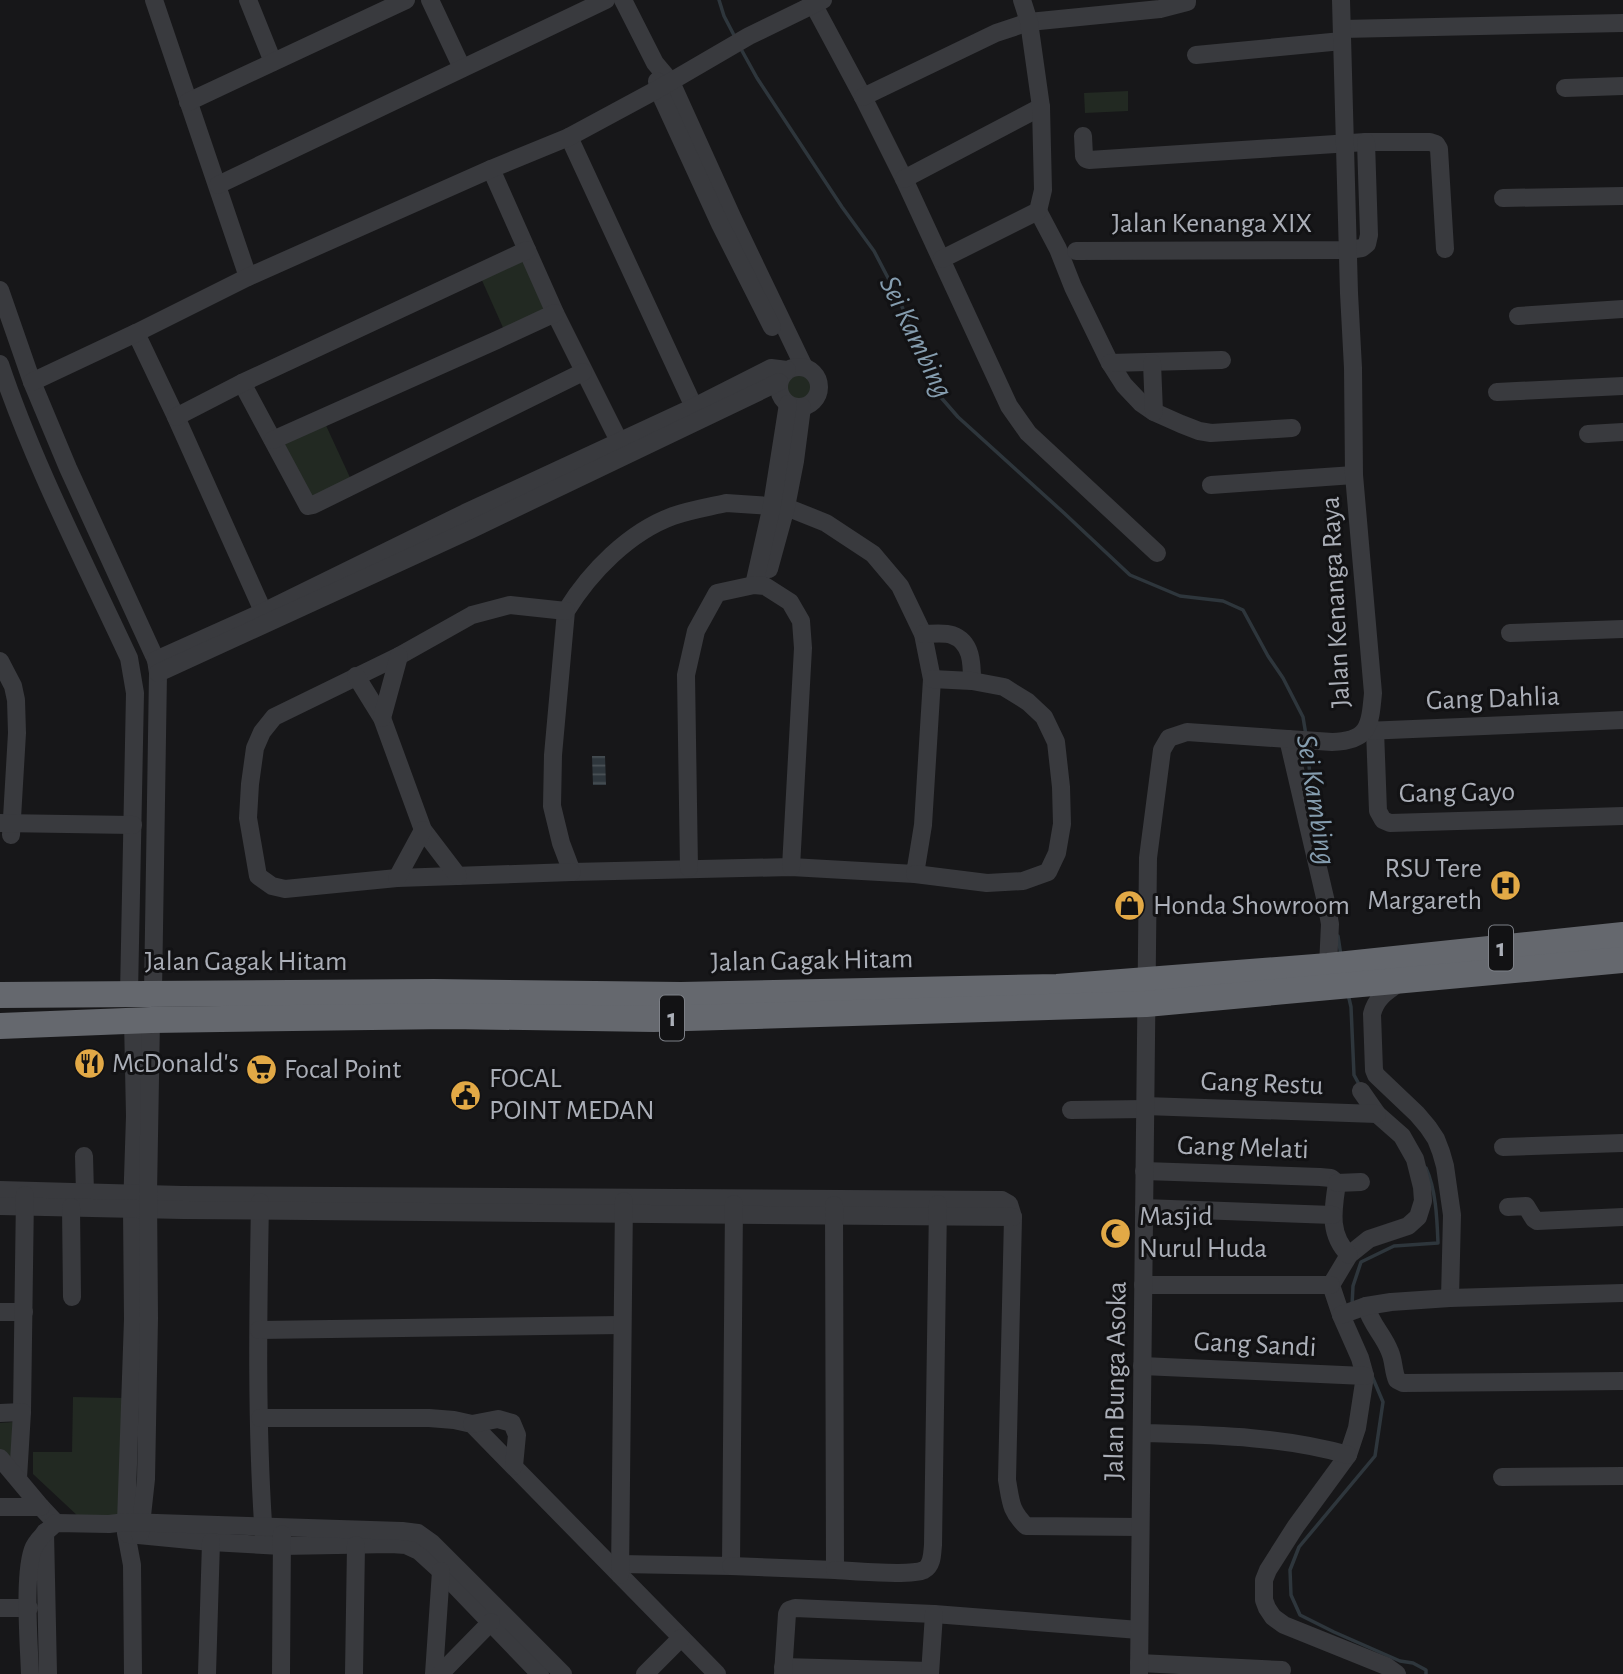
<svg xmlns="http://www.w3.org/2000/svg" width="1623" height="1674" viewBox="0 0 1623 1674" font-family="'Alegreya Sans',sans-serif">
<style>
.grass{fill:#222922}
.water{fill:url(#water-rules)}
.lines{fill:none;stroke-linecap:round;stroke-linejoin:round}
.stream{stroke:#2e363c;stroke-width:3.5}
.minor{stroke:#393a3e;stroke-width:18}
.highway{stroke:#65686e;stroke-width:26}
.labels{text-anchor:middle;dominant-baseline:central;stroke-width:6;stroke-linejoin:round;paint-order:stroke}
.shield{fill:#121214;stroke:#7d8087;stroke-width:2}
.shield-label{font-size:26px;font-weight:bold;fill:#abafb8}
.street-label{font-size:28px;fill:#abafb8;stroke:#121214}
.poi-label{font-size:28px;fill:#abafb8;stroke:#121214;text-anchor:start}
.water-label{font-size:30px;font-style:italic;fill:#859daf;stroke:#121214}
</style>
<defs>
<pattern id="water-rules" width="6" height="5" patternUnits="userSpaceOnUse" patternTransform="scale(1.75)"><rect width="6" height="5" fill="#2e363c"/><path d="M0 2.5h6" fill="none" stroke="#4a5156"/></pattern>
</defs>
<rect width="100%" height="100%" fill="#171719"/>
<g class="grass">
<polygon points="1128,91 1128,111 1085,113 1084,93"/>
<polygon points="524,256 550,308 505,332 480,276"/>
<circle cx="800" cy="387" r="13"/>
<polygon points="323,419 353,484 309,505 278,439"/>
<polygon points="73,1397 127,1398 125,1509 116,1518 79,1517 33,1474 33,1452 72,1452"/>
<polygon points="13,1422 15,1471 0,1454 0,1423"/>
</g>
<polygon class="water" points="592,756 605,756 606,785 593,785"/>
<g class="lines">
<g class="stream">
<polyline points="719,0 724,16 736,39"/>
<polyline points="741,49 757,78 842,207 874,251 898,297 938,394 958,417 1064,513 1130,575 1180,596 1223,601 1243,610 1268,656 1283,678 1303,717 1306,735"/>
<polyline points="1307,746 1311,785 1321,842"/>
<polyline points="1338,936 1341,956"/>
<polyline points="1348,994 1351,1007 1354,1075 1360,1086"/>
<path d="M 1352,1306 L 1353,1286 L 1361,1262 L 1394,1246 L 1438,1243 C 1437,1218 1436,1190 1426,1168"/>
<polyline points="1372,1376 1383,1402 1375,1456 1299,1547 1290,1570 1291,1595 1300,1615 1334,1632 1400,1661 1413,1663 1426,1670 1426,1674"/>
</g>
<g class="minor">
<polyline points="154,0 248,277"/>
<polyline points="248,0 273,62"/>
<polyline points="430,0 462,68"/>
<polyline points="623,0 655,63 671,82 733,219 804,367"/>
<polyline points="811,0 863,97 904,179 1009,406 1028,433 1157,553"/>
<polyline points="1342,29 1623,23"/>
<polyline points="1196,55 1342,41"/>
<polyline points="657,81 658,89 720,224 772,327"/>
<polyline points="1565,88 1623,86"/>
<polyline points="863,97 996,33 1029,22 1160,9 1187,2 1187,0"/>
<polyline points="188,102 406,0"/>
<polyline points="1083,136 1084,156 1086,159 1089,160 1366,142 1430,142 1436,144 1439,149 1445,249"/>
<polyline points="569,137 694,407"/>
<polyline points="491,169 555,313 624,451"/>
<polyline points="904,179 1041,107"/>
<polyline points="218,185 606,0"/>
<polyline points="1503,198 1623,196"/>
<polyline points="1038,211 1058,249 1073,287 1110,363 1124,385 1141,403 1154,412 1181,424 1199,431 1211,433 1292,428"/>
<polyline points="1076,251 1348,250 1362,248 1367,244 1369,235 1366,142"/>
<polyline points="942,259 1038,211 1043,190 1041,107 1029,22 1022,0"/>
<polyline points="0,290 32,382 68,468 156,660 158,673 153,993"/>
<polyline points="1518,316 1623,309"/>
<polyline points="136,333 176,417 267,620"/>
<polyline points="1110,363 1222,360"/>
<polyline points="1152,363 1154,412"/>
<path d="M 0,364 C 34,465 84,561 129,658 L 135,693 L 129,994"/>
<circle cx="799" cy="387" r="20"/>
<polyline points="32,382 136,333 248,277 491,169 569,137 658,89 749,36 823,0"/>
<polyline points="242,383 308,506 313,505 583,372"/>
<polyline points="1497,392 1623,386"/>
<polyline points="176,417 242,383 527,250"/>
<polyline points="1588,434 1623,432"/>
<polyline points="273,440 497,340 555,313"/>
<polyline points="1211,485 1354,475"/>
<path d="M 726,503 L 786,507 L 826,523 L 873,554 L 900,586 L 923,634 L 932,679 L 923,825 L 915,874 L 791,867 L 572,872 L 561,843 L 552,806 L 553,755 L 566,611 C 590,572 629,532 673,516 C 690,510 709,507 726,503 Z"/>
<polyline points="769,569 786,507 795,461 802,407"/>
<polyline points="754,585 772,505 788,404"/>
<polyline points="566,611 510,605 472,615 399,656 274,717 262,732 255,748 250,784 248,818 258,876 272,886 285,889 397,878 572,872"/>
<polyline points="1510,633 1623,629"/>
<path d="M 923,634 C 931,634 944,632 952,635 C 972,642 972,664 972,681"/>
<polyline points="156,660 263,612 465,513 694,407 771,368 787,370"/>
<polyline points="0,661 13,686 16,700 17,733 11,835"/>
<polyline points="158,673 472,529 779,382"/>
<polyline points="356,676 382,718 423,830 458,876"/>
<polyline points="382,718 399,656"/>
<polyline points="1375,730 1378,811 1383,820 1390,823 1623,816"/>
<polyline points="1365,731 1623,720"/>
<polyline points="1288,739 1326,902 1330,924 1328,966"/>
<polyline points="0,823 133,825"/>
<polyline points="689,868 686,675 696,631 717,593 754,585 765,586 790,602 801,621 803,648 791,867"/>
<polyline points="915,874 987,883 1023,881 1048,872 1057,853 1062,824 1061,787 1056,742 1044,717 1028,702 1004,687 972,681 932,679"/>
<polyline points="397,878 423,830"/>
<path d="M 1399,983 C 1386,992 1376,998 1372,1014 L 1374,1070 L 1376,1075 L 1417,1114 L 1428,1127 L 1436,1139 L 1441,1152 L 1445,1166 L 1452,1215 L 1450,1298"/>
<polyline points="133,1020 135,1116 132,1209 133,1319 126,1522 126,1533 132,1565 133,1674"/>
<polyline points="1361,1091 1377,1114 1402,1136 1415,1159 1422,1187 1423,1201 1418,1217 1408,1226 1369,1239 1349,1255 1331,1285 1341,1315 1360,1358 1365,1376 1357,1428 1348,1455 1296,1526 1268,1570 1264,1580 1264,1600 1267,1608 1273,1617 1284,1625 1386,1666 1397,1674"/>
<polyline points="1145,1106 1377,1114"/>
<polyline points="1071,1110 1145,1109"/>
<polyline points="1503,1147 1623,1143"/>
<polyline points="84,1156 85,1193"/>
<polyline points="1144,1171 1320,1177 1331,1178 1337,1183"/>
<path d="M 1337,1183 C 1333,1210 1328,1234 1349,1255"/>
<polyline points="1337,1183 1361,1182"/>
<path d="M 0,1190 L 182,1195 L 1002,1200 L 1009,1204 L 1013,1217 L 1007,1480 C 1011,1502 1010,1510 1026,1526 L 1140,1527"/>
<path d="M 260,1202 C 258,1314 256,1426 264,1538"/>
<polyline points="0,1206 183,1210 1013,1217"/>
<polyline points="71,1207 72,1297"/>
<polyline points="1508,1207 1526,1206 1534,1219 1537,1221 1623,1217"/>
<polyline points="1144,1208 1333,1215"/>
<polyline points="1143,1285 1331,1285"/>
<path d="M 1366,1306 C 1371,1325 1384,1335 1390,1352 C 1394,1361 1393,1371 1397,1380 L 1403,1383 L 1623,1381"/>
<polyline points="0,1312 24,1312"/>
<polyline points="1341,1315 1366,1306 1391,1302 1450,1298 1623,1293"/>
<polyline points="259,1330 622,1325"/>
<polyline points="1142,1366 1365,1376"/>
<polyline points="22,1412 25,1195"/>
<polyline points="0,1413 22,1412 18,1478"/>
<polyline points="260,1418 429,1418 454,1420 472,1424 717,1674"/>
<polyline points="472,1424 498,1419 512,1423 517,1435 514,1466"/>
<path d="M 1142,1433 C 1209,1435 1283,1436 1348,1455"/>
<polyline points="0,1458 41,1507 56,1523"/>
<polyline points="1502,1477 1623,1476"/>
<polyline points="0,1507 41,1507"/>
<polyline points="45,1532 48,1674"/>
<polyline points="128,1534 211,1542 282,1546 391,1544 406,1545 419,1551 441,1571 540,1674"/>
<polyline points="140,1534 146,1479 149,1318 148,1194 151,1020"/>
<polyline points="620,1564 731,1566 734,1204"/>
<polyline points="731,1566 835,1570 834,1205"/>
<path d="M 835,1570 C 852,1571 911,1576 924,1570 C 933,1565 932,1553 933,1545 L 938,1204"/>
<polyline points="620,1575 624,1201"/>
<polyline points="0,1608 29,1608"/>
<polyline points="1139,1663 1282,1670"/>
<polyline points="783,1667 930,1671"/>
<path d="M 30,1674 C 29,1645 23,1570 34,1547 C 39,1537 48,1530 56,1523 L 109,1524 L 126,1522 L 402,1531 L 418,1533 L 432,1543 L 563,1674"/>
<polyline points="207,1674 211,1542"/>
<polyline points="281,1674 282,1534"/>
<polyline points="354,1674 356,1545"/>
<polyline points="434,1674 441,1571"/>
<polyline points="440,1674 491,1622"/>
<polyline points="645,1674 681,1638"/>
<polyline points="783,1674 787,1614 789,1610 795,1608 934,1614 1139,1630"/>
<polyline points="930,1674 934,1614"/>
<path d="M 1139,1674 L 1148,858 L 1162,750 L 1169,738 L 1187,732 L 1332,742 C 1369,741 1370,726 1373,693 L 1354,475 L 1353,368 L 1349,293 L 1341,0"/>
</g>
<g class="highway">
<polyline points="0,995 434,992 681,995 1057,987 1328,966 1623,935"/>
<polyline points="0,1026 151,1020 450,1016 654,1019 1146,1004 1623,960"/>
</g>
</g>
<defs>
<symbol id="hospital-disc" viewBox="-11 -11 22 22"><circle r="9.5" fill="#e2a946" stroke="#121214"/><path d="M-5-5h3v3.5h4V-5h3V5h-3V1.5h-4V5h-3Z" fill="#111"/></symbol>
<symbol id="shop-disc" viewBox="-11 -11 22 22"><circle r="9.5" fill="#e2a946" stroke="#121214"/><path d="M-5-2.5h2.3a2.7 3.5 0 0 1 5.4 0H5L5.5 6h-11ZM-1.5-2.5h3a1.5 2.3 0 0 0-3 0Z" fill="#111"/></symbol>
<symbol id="restaurant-disc" viewBox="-11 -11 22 22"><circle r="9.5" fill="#e2a946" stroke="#121214"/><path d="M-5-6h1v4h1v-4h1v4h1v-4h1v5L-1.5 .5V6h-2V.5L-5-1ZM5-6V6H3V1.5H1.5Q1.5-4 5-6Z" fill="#111"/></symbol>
<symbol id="supermarket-disc" viewBox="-11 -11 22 22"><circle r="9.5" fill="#e2a946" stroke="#121214"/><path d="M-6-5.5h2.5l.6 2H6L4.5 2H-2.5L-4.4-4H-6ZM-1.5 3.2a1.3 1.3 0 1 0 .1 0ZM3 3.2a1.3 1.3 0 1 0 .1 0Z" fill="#111"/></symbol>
<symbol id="civic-disc" viewBox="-11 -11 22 22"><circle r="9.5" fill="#e2a946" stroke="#121214"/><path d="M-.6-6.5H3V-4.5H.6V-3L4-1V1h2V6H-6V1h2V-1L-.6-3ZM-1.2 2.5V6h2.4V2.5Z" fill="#111"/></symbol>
<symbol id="mosque-disc" viewBox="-11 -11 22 22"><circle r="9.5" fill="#e2a946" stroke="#121214"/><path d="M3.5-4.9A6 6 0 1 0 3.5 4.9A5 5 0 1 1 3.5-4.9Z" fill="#111"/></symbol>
</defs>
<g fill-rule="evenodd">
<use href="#hospital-disc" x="1488" y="868" width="35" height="35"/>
<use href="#shop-disc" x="1112" y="888" width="35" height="35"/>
<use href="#restaurant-disc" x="72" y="1046" width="35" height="35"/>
<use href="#supermarket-disc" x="244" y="1052" width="35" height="35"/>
<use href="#civic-disc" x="448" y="1078" width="35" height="35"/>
<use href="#mosque-disc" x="1098" y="1216" width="35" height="35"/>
</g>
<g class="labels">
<g class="shield">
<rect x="1489" y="925.5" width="24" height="45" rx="5"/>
<rect x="660" y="995.5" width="24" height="45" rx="5"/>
</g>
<g class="shield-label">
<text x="1501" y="948">1</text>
<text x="672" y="1018">1</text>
</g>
<g class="street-label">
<text x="1212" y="224">Jalan Kenanga XIX</text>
<text transform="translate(1336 602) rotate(-93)">Jalan Kenanga Raya</text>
<text transform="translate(1493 699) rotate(-2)">Gang Dahlia</text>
<text transform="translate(1457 793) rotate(-1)">Gang Gayo</text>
<text transform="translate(812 961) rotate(-1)">Jalan Gagak Hitam</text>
<text x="246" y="962">Jalan Gagak Hitam</text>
<text transform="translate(1262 1084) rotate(2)">Gang Restu</text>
<text transform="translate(1243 1148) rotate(2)">Gang Melati</text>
<text transform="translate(1255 1345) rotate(3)">Gang Sandi</text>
<text transform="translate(1116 1381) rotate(-89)">Jalan Bunga Asoka</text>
</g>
<g class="poi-label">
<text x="1482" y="869" text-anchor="end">RSU Tere<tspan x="1482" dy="32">Margareth</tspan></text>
<text x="1153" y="906">Honda Showroom</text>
<text x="112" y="1064">McDonald's</text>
<text x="284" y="1070">Focal Point</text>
<text x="489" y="1079">FOCAL<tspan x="489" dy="32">POINT MEDAN</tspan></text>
<text x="1139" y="1217">Masjid<tspan x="1139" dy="32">Nurul Huda</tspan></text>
</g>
<g class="water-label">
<text transform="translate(916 337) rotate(64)">Sei Kambing</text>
<text transform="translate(1316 800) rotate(81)">Sei Kambing</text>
</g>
</g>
</svg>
